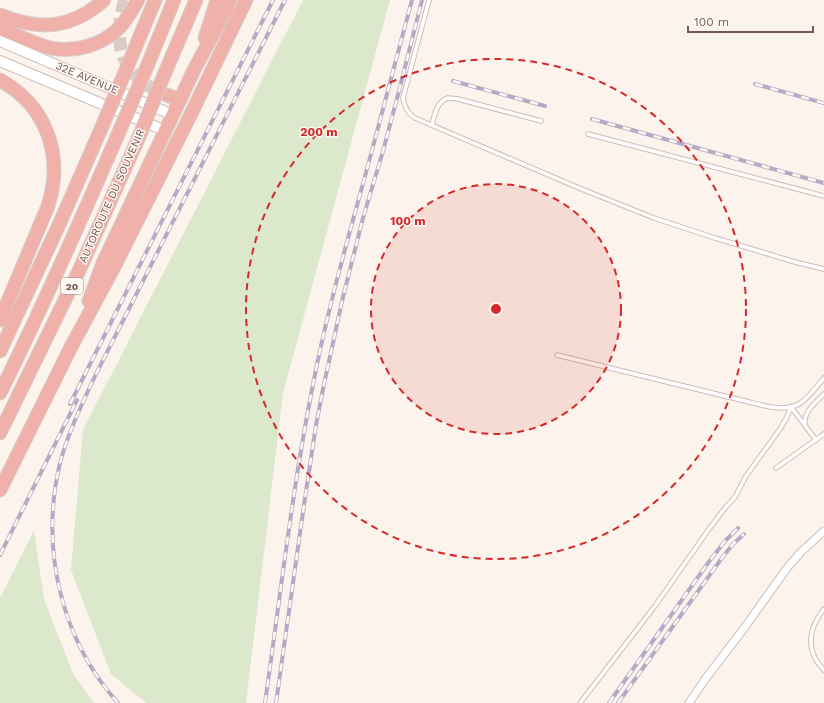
<svg xmlns="http://www.w3.org/2000/svg" width="824" height="703" viewBox="0 0 824 703" font-family="'Work Sans',sans-serif">
<style>
.green{fill:#dbe8cb}
.lines{fill:none;stroke-linecap:round;stroke-linejoin:round}
.motorway-tunnel{stroke:#daccc5;stroke-width:13;stroke-dasharray:13 6;stroke-linecap:butt}
.service-casing{stroke:#cfbcb4;stroke-width:5.5}
.minor-casing{stroke:#cfbcb4;stroke-width:9}
.secondary-casing{stroke:#d2bcb2;stroke-width:12}
.motorway-casing{stroke:#d8d0ce;stroke-width:15}
.service{stroke:#fff;stroke-width:3.5}
.minor{stroke:#fff;stroke-width:7}
.secondary{stroke:#fff;stroke-width:10}
.motorway{stroke:#efb1a9;stroke-width:13}
.rail-casing{stroke:#b5aac5;stroke-width:4}
.rail{stroke:#fef8f2;stroke-width:2.5;stroke-dasharray:8;stroke-linecap:butt}
.motorway-bridge-casing{stroke:#d8d0ce;stroke-width:15;stroke-linecap:butt}
.motorway-bridge{stroke:#efb1a9;stroke-width:13}
.ring{fill:none;stroke:#d62828;stroke-width:2;stroke-dasharray:7 5}
.labels{text-anchor:middle;dominant-baseline:central;stroke-width:3;stroke-linejoin:round;paint-order:stroke}
.shield{fill:#fef8f2;stroke:#9e8881;stroke-width:1}
.shield-label{font-size:10px;font-weight:bold;fill:#755850}
.street-label{font-size:11px;fill:#755850;stroke:#fef8f2}
.centre{fill:#d62828;stroke:#fef8f2;stroke-width:2}
.ring-label{font-size:12px;text-anchor:middle;font-weight:bold;fill:#d62828;stroke:#fef8f2;stroke-width:3;stroke-linejoin:round;paint-order:stroke}
</style>
<rect width="100%" height="100%" fill="#fbf3ec"/>
<g class="green">
<polygon points="303,0 390,0 283,393 246,703 146,703 111,674 71,570 83,430"/>
<polygon points="34,531 44,599 73,674 94,703 0,703 0,598"/>
</g>
<g class="lines">
<path class="motorway-tunnel" d="M 125,0 C 111,44 122,78 167,95"/>
<defs>
<g id="service">
<path d="M 429,0 L 403,98 C 404,106 407,113 415,118 L 579,188 L 654,218 L 715,238 L 795,262 L 824,269"/>
<path d="M 432,125 C 434,116 437,101 448,98 C 452,98 455,99 458,99 L 541,121"/>
<polyline points="588,134 824,196"/>
<path d="M 557,355 L 749,402 C 765,406 787,413 802,402 C 810,396 817,386 824,378"/>
<polyline points="791,407 816,440"/>
<path d="M 805,425 C 803,412 816,402 824,394"/>
<polyline points="776,468 824,434"/>
<path d="M 824,609 C 808,629 805,651 824,670"/>
<polyline points="580,703 655,606 709,529 725,508 735,497 746,476 780,429 787,417 791,407"/>
</g>
<polyline id="minor" points="689,703 706,678 745,627 787,568 801,552 824,531"/>
<g id="secondary">
<polyline points="0,41 173,115"/>
<polyline points="0,61 166,131"/>
</g>
<g id="motorway">
<path d="M 0,15 C 39,31 72,29 104,0"/>
<path d="M 0,28 C 17,35 34,44 51,48 C 75,53 102,45 119,28 C 127,20 132,10 138,0"/>
<polyline points="205,38 217,0"/>
<polyline points="128,65 155,0"/>
<polyline points="146,69 174,0"/>
<polyline points="164,75 196,0"/>
<path d="M 0,80 C 47,106 64,156 48,206 L 0,320"/>
<polyline points="167,95 180,100"/>
<polyline points="89,301 103,263 194,70 226,10 230,0"/>
<polyline points="0,351 58,227 101,129"/>
<path d="M 0,393 C 43,307 81,220 119,132"/>
<polyline points="0,433 78,273 139,137"/>
<polyline points="0,490 71,347 113,269 189,118 246,0"/>
</g>
</defs>
<use href="#service" class="service-casing"/>
<use href="#minor" class="minor-casing"/>
<use href="#secondary" class="secondary-casing"/>
<use href="#motorway" class="motorway-casing"/>
<use href="#service" class="service"/>
<use href="#minor" class="minor"/>
<use href="#secondary" class="secondary"/>
<use href="#motorway" class="motorway"/>
<defs>
<g id="rail">
<polyline points="453,81 545,106"/>
<polyline points="755,84 824,103"/>
<polyline points="592,119 824,183"/>
<polyline points="70,404 273,0"/>
<polyline points="0,555 77,400"/>
<path d="M 118,703 C 60,638 40,547 60,463 C 68,433 82,404 95,376 L 285,0"/>
<path d="M 265,703 C 282,584 295,464 321,346 C 335,281 354,218 371,154 C 385,103 398,51 412,0"/>
<polyline points="276,703 304,505 316,425 324,384 343,297 363,218 383,151 399,91 422,0"/>
<polyline points="609,703 708,563 725,541 738,528"/>
<polyline points="618,703 719,562 732,545 744,534"/>
</g>
</defs>
<use href="#rail" class="rail-casing"/>
<use href="#rail" class="rail"/>
<defs>
<g id="motorway-bridge">
<polyline points="101,129 128,65"/>
<polyline points="119,132 146,69"/>
<polyline points="139,137 164,75"/>
</g>
</defs>
<use href="#motorway-bridge" class="motorway-bridge-casing"/>
<use href="#motorway-bridge" class="motorway-bridge"/>
</g>
<circle cx="496" cy="309" r="125" fill="#d62828" fill-opacity=".12"/>
<g class="ring">
<circle cx="496" cy="309" r="125"/>
<circle cx="496" cy="309" r="250"/>
</g>
<g class="labels">
<rect class="shield" x="61" y="278" width="22" height="16" rx="3"/>
<g class="shield-label">
<text x="72" y="286">20</text>
</g>
<g class="street-label">
<text transform="translate(87 78) rotate(23)">32E AVENUE</text>
<text transform="translate(112 196) rotate(-66)">AUTOROUTE DU SOUVENIR</text>
</g>
</g>
<circle cx="496" cy="309" r="6" class="centre"/>
<g class="ring-label">
<text x="319" y="136">200 m</text>
<text x="408" y="225">100 m</text>
</g>
<path d="M688 26v6h125v-6" fill="none" stroke="#755850" stroke-width="2"/>
<text x="694" y="26" font-size="12" fill="#755850" stroke="#fef8f2" stroke-width="3" paint-order="stroke">100 m</text>
</svg>
